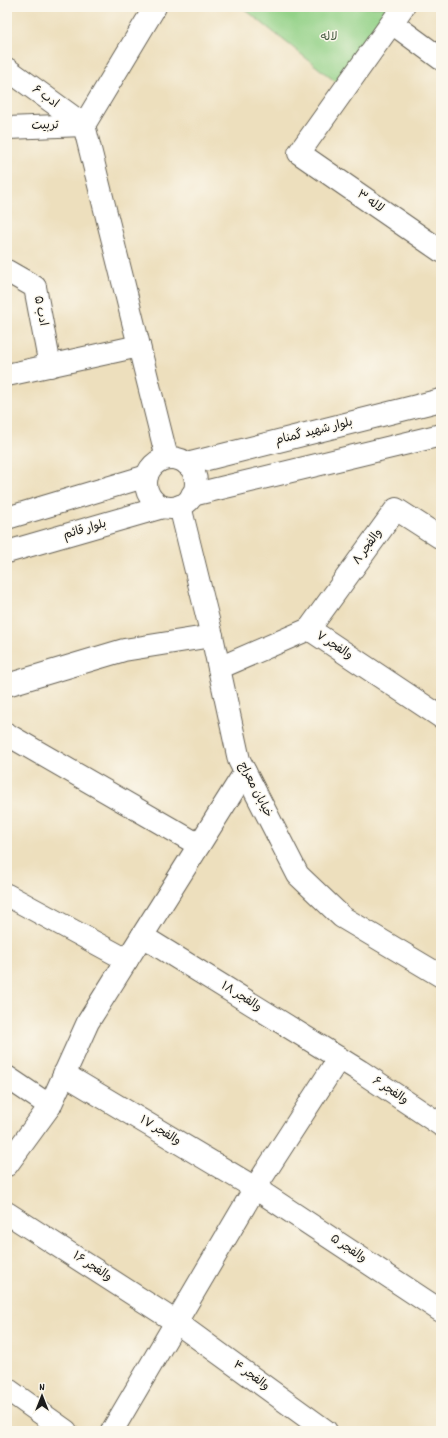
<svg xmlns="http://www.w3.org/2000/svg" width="448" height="1438" viewBox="0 0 448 1438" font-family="Dekko,'Playpen Sans Arabic',sans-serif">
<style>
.green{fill:#93d187;stroke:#587652}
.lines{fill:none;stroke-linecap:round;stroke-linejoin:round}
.minor-casing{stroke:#656054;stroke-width:24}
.major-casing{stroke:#656054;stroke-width:24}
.minor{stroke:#fff;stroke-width:22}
.major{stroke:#fff;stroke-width:22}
.labels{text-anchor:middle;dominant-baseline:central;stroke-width:3;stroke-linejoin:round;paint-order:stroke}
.park-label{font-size:12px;fill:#465b41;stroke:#fbf7ec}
.street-label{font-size:12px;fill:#1c1c1c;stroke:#fbf7ec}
</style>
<rect width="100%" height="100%" fill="#fbf7ec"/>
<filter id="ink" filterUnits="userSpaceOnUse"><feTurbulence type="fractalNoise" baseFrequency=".025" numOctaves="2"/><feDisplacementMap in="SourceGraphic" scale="8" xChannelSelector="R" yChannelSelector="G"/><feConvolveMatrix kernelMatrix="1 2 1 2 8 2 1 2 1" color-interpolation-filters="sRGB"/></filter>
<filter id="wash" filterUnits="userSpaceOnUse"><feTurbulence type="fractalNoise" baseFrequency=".012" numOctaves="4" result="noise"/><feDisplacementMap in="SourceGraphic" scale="16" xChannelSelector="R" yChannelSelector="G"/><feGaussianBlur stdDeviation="0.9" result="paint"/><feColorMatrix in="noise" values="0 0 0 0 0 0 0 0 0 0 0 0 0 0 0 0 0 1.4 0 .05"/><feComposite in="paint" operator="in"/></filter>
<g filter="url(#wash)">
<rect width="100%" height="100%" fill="#eddfbd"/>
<polygon class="green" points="242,7 388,7 336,82"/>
</g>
<g filter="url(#ink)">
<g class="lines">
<defs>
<g id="minor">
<polyline points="155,7 84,125 167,458"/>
<polyline points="403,7 299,153 441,251"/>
<polyline points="392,23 441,59"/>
<polyline points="7,69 84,125"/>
<polyline points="7,128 84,125"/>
<polyline points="7,271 35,287 50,366"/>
<polyline points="7,375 139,346"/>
<polyline points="180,506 212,636 239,760 298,875 342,917 441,976"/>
<polyline points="309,629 396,509 441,538"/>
<polyline points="219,668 309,629 441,717"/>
<polyline points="7,685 124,650 212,636"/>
<polyline points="7,734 10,736 199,845"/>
<polyline points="7,895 127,960"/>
<polyline points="142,936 360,1071 441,1125"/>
<polyline points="64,1074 255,1188 441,1311"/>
<polyline points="7,1077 50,1106"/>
<polyline points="7,1165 50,1106 88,1022 245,772"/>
<polyline points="7,1213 176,1322 326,1431"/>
<polyline points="7,1389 66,1431"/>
<polyline points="112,1431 255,1188 339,1058"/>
</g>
<g id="major">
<circle cx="171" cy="483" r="25"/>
<polyline points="187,464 441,400"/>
<polyline points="192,495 441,435"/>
<polyline points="7,518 147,476"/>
<polyline points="7,552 163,507"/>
</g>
</defs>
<use href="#minor" class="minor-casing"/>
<use href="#major" class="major-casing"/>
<use href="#minor" class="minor"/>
<use href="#major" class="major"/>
</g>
</g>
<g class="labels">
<g class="park-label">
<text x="329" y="37">لاله</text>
</g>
<g class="street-label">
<text transform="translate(45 97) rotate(36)">ادب ۶</text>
<text transform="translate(45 126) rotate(-2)">تربیت</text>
<text transform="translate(370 202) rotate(35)">لاله ۳</text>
<text transform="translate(40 311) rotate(79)">ادب ۵</text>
<text transform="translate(314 432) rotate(-14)">بلوار شهید گمنام</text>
<text transform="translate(85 530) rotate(-16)">بلوار قائم</text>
<text transform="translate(368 547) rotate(-54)">والفجر ۸</text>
<text transform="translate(334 646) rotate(33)">والفجر ۷</text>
<text transform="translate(255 790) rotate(63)">خیابان معراج</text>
<text transform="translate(241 997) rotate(32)">والفجر ۱۸</text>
<text transform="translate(390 1091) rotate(33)">والفجر ۶</text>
<text transform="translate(160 1131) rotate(31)">والفجر ۱۷</text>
<text transform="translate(348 1249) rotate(34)">والفجر ۵</text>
<text transform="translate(92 1267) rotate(33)">والفجر ۱۶</text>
<text transform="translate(251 1376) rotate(36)">والفجر ۴</text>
</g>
</g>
<rect width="448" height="1438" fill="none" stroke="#fbf7ec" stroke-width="24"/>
<g transform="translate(42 1396)" stroke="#fbf7ec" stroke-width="3" paint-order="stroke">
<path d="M0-3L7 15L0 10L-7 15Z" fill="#1c1c1c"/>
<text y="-6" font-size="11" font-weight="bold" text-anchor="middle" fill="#1c1c1c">N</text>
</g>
</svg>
